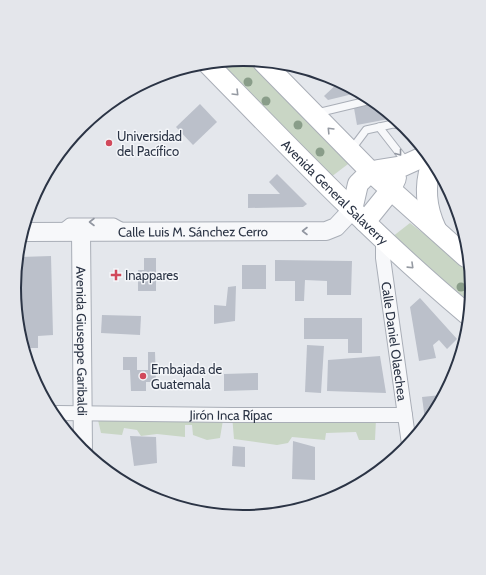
<svg xmlns="http://www.w3.org/2000/svg" width="486" height="575" viewBox="0 0 486 575" font-family="Cabin,sans-serif">
<style>
.green{fill:#c9d6c5}
.building{fill:#bbc0ca}
.lines{fill:none;stroke-linecap:round;stroke-linejoin:round}
.service-casing{stroke:#a9aeb7;stroke-width:9}
.minor-casing{stroke:#a9aeb7;stroke-width:16}
.tertiary-casing{stroke:#a9aeb7;stroke-width:20}
.secondary-casing{stroke:#a9aeb7;stroke-width:22}
.service{stroke:#f7f8fa;stroke-width:7}
.minor{stroke:#f7f8fa;stroke-width:14}
.tertiary{stroke:#f7f8fa;stroke-width:18}
.secondary{stroke:#fff;stroke-width:20}
.tree{fill:#899d89}
.oneway{stroke:#959aa2}
.oneway2{stroke:#9196a0}
.poi-dot{fill:#d1495b;stroke:#f4f6f9;stroke-width:1.5}
.labels{text-anchor:middle;dominant-baseline:central;stroke-width:3;stroke-linejoin:round;paint-order:stroke}
.poi-label{font-size:13px;fill:#2b3445;stroke:#f4f6f9;text-anchor:start}
.street-label{font-size:13px;fill:#2b3445;stroke:#f4f6f9}
.rim{fill:none;stroke:#2b3445;stroke-width:2}
</style>
<rect width="100%" height="100%" fill="#e4e7ec"/>
<g class="green">
<polygon points="243,59 251,60 352,161 331,177 217,64"/>
<polygon points="410,223 468,268 472,288 469,301 405,250 392,237"/>
<polygon points="232,415 376,419 375,440 359,440 356,432 326,433 325,440 292,437 288,443 277,445 234,439"/>
<polygon points="98,420 223,420 220,438 207,440 193,435 192,425 185,425 185,437 157,434 141,436 137,430 124,428 122,435 101,433"/>
</g>
<g class="building">
<polygon points="339,82 357,93 328,100 324,96"/>
<polygon points="200,104 217,122 193,145 176,127"/>
<polygon points="373,104 394,118 357,125 354,108"/>
<polygon points="277,174 307,204 303,207 248,208 248,194 280,194 269,182"/>
<polygon points="51,256 53,335 38,336 38,348 26,348 14,287 20,257"/>
<polygon points="144,258 156,258 156,291 138,291 138,270 144,270"/>
<polygon points="275,260 352,261 351,295 327,295 327,281 305,280 304,301 295,301 295,281 275,281"/>
<rect x="242" y="265" width="24" height="24"/>
<polygon points="236,286 235,321 214,324 214,305 226,306 228,287"/>
<polygon points="420,298 457,339 447,349 439,340 433,345 436,358 419,361 410,307"/>
<polygon points="102,315 141,316 140,335 101,333"/>
<polygon points="304,318 362,318 362,353 348,353 348,339 304,339"/>
<polygon points="307,345 324,346 321,393 305,392"/>
<polygon points="148,352 155,352 156,382 146,382 146,391 131,391 130,370 123,370 123,357 137,357 137,370 148,370"/>
<polygon points="380,356 386,393 327,391 328,360"/>
<polygon points="258,373 258,390 224,391 224,374"/>
<polygon points="441,395 425,420 422,397"/>
<polygon points="130,436 156,437 157,463 134,466"/>
<polygon points="293,441 315,447 315,480 292,479"/>
<polygon points="233,446 245,447 245,467 232,466"/>
</g>
<g class="lines">
<defs>
<g id="service">
<polyline points="317,113 367,101"/>
<polyline points="379,127 407,163"/>
<polyline points="351,150 366,130 393,124 406,126"/>
<polyline points="60,229 69,222 114,222 123,227"/>
</g>
<g id="minor">
<path id="s1" d="M 383,239 L 383,258 L 409,444"/>
<path id="s2" d="M 57,413 L 232,415 L 405,415"/>
</g>
<g id="tertiary">
<path id="s3" d="M 25,232 L 326,231 L 336,227 L 352,210"/>
<path id="s4" d="M 81,232 L 83,451"/>
</g>
<g id="secondary">
<polyline points="263,62 371,172 466,257"/>
<path id="s5" d="M 209,65 C 293,151 375,237 467,314"/>
<path d="M 431,165 C 424,187 426,208 436,229"/>
<polyline points="352,210 358,184 368,174 378,170 403,166 425,156"/>
<polyline points="365,222 390,191 396,178"/>
</g>
</defs>
<use href="#service" class="service-casing"/>
<use href="#minor" class="minor-casing"/>
<use href="#tertiary" class="tertiary-casing"/>
<use href="#secondary" class="secondary-casing"/>
<use href="#service" class="service"/>
<use href="#minor" class="minor"/>
<use href="#tertiary" class="tertiary"/>
<use href="#secondary" class="secondary"/>
</g>
<g class="tree">
<circle cx="248" cy="82" r="4.5"/>
<circle cx="266" cy="101" r="4.5"/>
<circle cx="298" cy="125" r="4.5"/>
<circle cx="320" cy="152" r="4.5"/>
<circle cx="461" cy="287" r="4.5"/>
</g>
<defs><path id="oneway-chevron" d="M-2-3.5L2.5 0L-2 3.5" fill="none" stroke-width="1.6" stroke-linecap="round" stroke-linejoin="round"/></defs>
<g class="oneway">
<use href="#oneway-chevron" transform="translate(236 93) rotate(45)"/>
<use href="#oneway-chevron" transform="translate(330 130) rotate(-134)"/>
<use href="#oneway-chevron" transform="translate(411 266) rotate(44)"/>
</g>
<g class="oneway2">
<use href="#oneway-chevron" transform="translate(399 153) rotate(52)"/>
<use href="#oneway-chevron" transform="translate(92 222) rotate(-180)"/>
<use href="#oneway-chevron" transform="translate(305 231) rotate(180)"/>
</g>
<g class="poi-dot">
<circle cx="109" cy="143" r="4"/>
<path d="M114 269h4v4h4v4h-4v4h-4v-4h-4v-4h4z"/>
<circle cx="143" cy="376" r="4"/>
</g>
<g class="labels">
<g class="poi-label">
<text x="117" y="136">Universidad<tspan x="117" dy="15">del Pacífico</tspan></text>
<text x="125" y="275">Inappares</text>
<text x="151" y="369">Embajada de<tspan x="151" dy="15">Guatemala</tspan></text>
</g>
<g class="street-label">
<text stroke="none"><textPath href="#s5" startOffset="179">Avenida General Salaverry</textPath></text>
<text stroke="none"><textPath href="#s3" startOffset="168">Calle Luis M. Sánchez Cerro</textPath></text>
<text stroke="none"><textPath href="#s4" startOffset="109">Avenida Giuseppe Garibaldi</textPath></text>
<text stroke="none"><textPath href="#s1" startOffset="103">Calle Daniel Olaechea</textPath></text>
<text stroke="none"><textPath href="#s2" startOffset="174">Jirón Inca Rípac</textPath></text>
</g>
</g>
<path d="M0 0H486V575H0ZM21 288a222 222 0 1 1 444 0a222 222 0 1 1-444 0Z" fill="#e4e6eb" fill-rule="evenodd"/>
<path class="rim" d="M21 288a222 222 0 1 1 444 0a222 222 0 1 1-444 0Z"/>
</svg>
